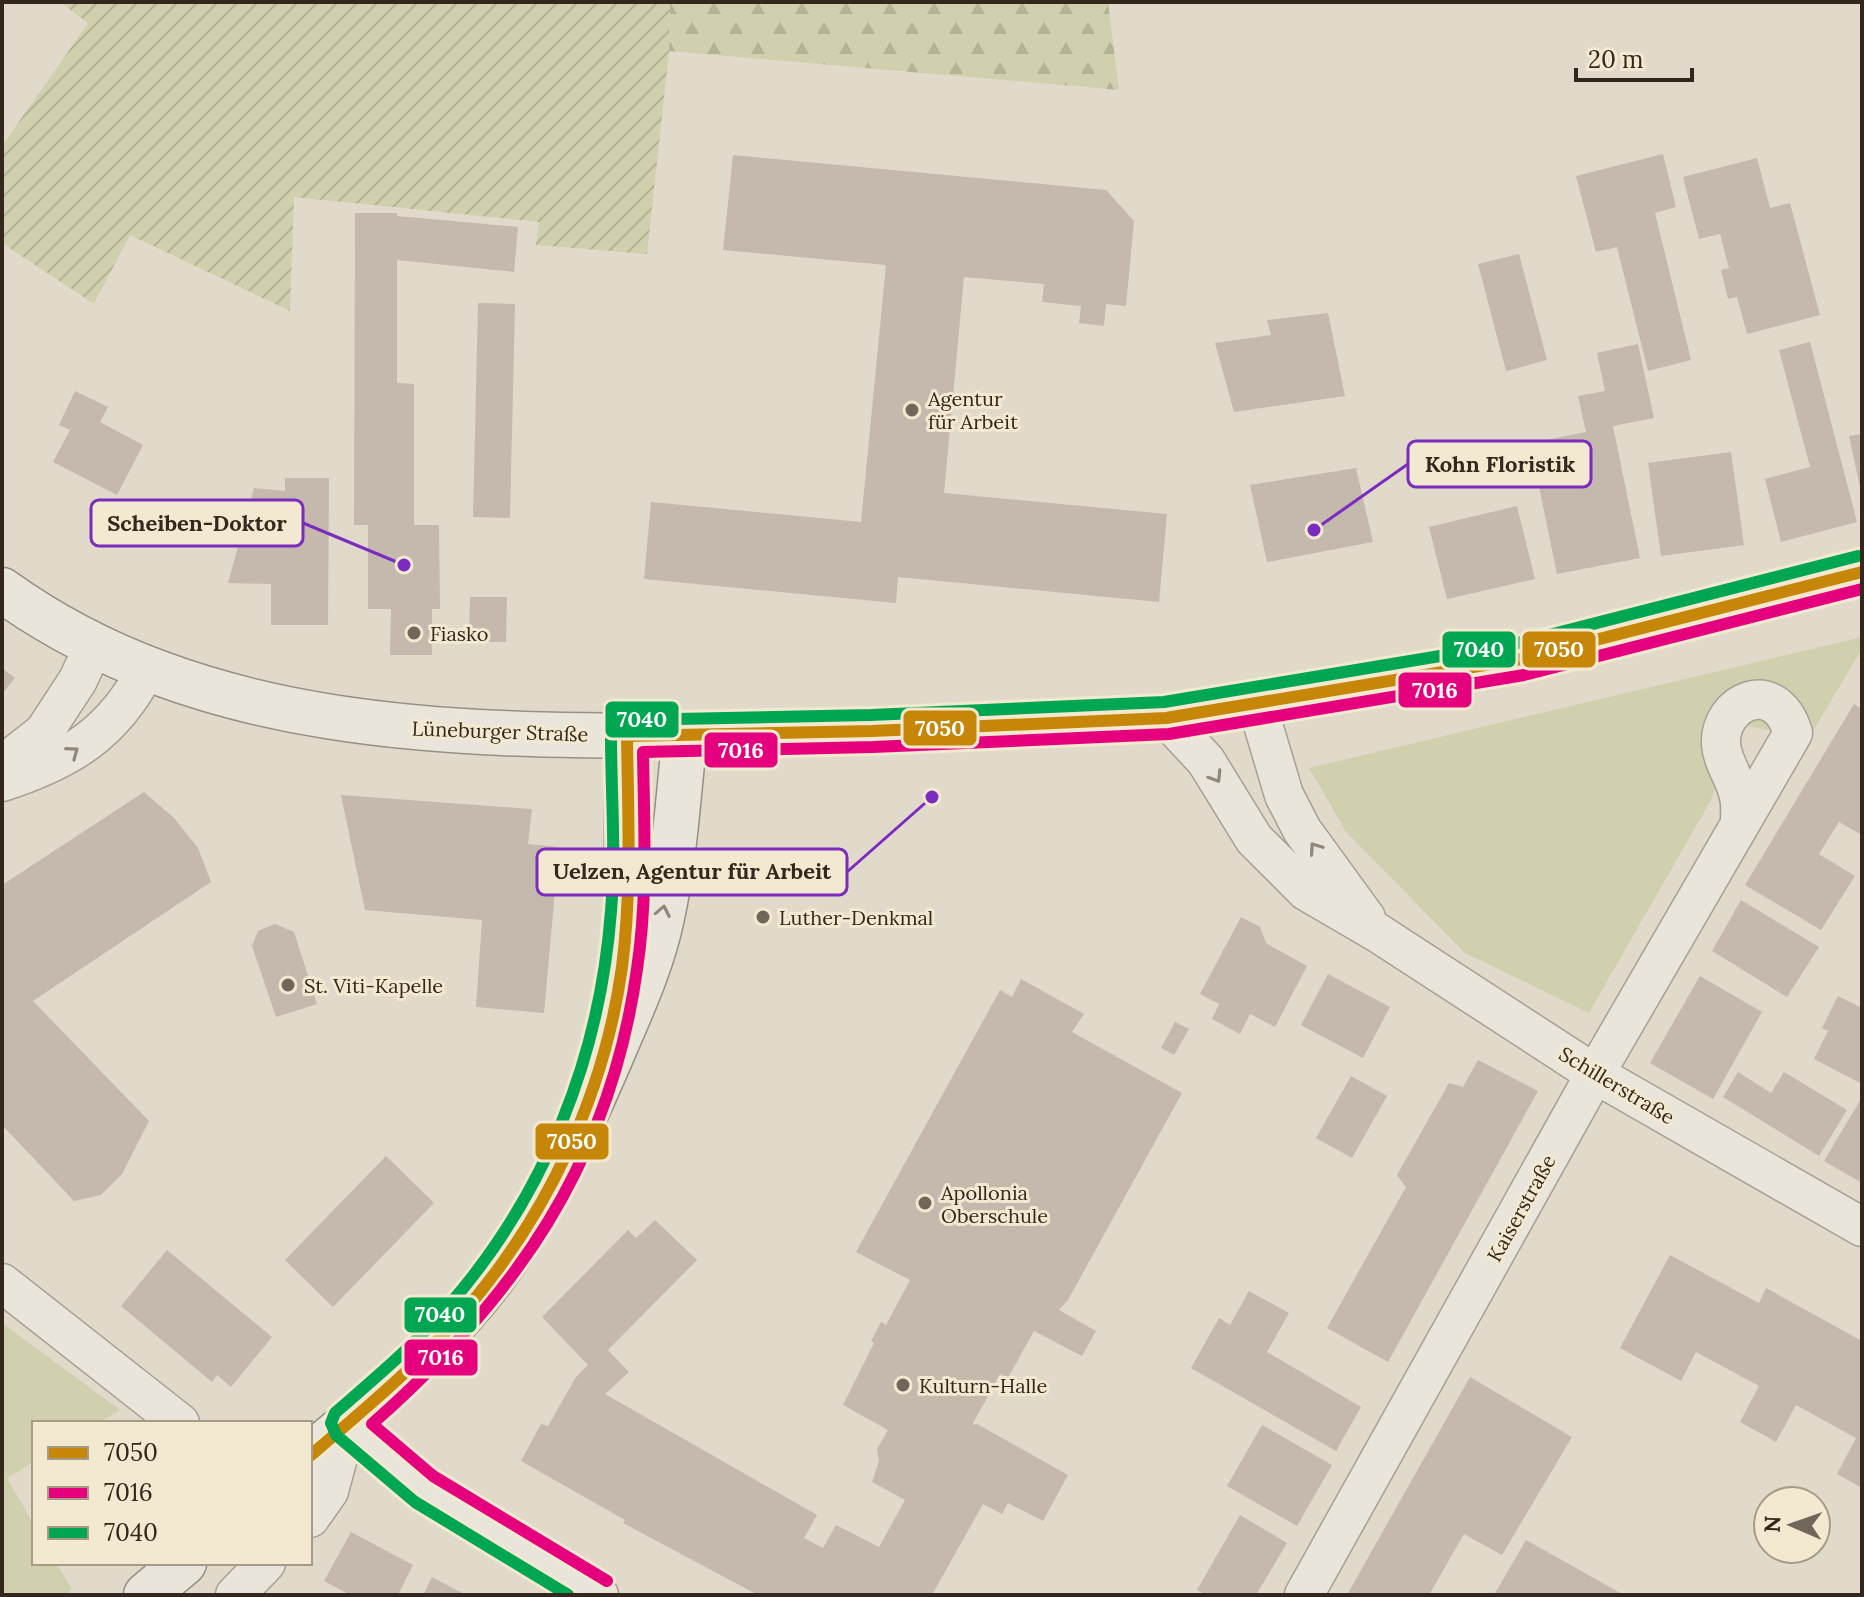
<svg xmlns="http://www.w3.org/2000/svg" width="1864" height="1597" viewBox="0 0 1864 1597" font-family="Lora,serif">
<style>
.forest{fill:url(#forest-firs)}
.park{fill:#d0d0ae}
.garden{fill:url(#garden-furrows)}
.building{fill:#c5b8ac}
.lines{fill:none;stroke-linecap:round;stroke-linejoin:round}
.street-casing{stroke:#a69f94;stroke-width:41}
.secondary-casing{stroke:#968f84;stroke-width:47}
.street{stroke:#eae5db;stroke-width:38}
.secondary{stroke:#eae5db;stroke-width:44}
.bus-1-casing{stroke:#f3e8d0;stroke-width:18}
.bus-2-casing{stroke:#f3e8d0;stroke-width:18}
.bus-3-casing{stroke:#f3e8d0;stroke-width:18}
.bus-1{stroke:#c68607;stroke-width:12}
.bus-2{stroke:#e5007d;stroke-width:12}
.bus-3{stroke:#00a651;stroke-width:12}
.oneway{stroke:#8f867c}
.poi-dot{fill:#71665a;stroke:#f3e8d0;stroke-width:3}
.labels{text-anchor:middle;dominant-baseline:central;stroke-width:6;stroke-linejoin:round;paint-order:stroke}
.poi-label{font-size:20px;fill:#34271d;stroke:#f3e8d0;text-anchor:start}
.street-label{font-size:20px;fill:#34271d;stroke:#f3e8d0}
.leader{fill:none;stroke:#7b2cbf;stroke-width:3}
.callout-dot{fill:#7b2cbf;stroke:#f3e8d0;stroke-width:3}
.callout{fill:#f3e8d0;stroke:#7b2cbf;stroke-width:3}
.callout-label{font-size:22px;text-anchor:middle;font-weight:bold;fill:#34271d}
.line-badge{stroke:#f3e8d0;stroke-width:3}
.badge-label{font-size:22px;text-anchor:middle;font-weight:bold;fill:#fff}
</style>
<defs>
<pattern id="forest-firs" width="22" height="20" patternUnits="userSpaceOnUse" patternTransform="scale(2)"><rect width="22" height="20" fill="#d0d0ae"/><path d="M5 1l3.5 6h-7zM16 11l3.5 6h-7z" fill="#b3b395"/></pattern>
<pattern id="garden-furrows" width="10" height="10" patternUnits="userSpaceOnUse" patternTransform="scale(2)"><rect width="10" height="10" fill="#d0d0ae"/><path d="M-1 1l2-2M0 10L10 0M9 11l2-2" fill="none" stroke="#b3b395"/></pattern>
</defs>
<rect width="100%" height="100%" fill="#e1dacb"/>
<polygon class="forest" points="670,2 1108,2 1119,90 669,51"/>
<g class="park">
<polygon points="1862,637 1862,649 1809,738 1737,724 1711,800 1589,1013 1465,953 1346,832 1309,768"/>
<polygon points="2,1323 120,1410 98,1423 34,1423 34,1462 7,1478 34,1525 34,1563 56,1563 72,1589 66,1595 2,1595"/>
</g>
<polygon class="garden" points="60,2 670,2 669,51 647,254 536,245 539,222 294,197 290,311 130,235 94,304 2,243 2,146 88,23"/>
<g class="building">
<polygon points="1663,154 1676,207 1655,213 1691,360 1648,371 1617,247 1596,252 1576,176"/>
<polygon points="733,155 1106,190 1134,221 1126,306 1106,304 1104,326 1079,323 1081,306 1042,302 1044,284 964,277 944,493 1167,514 1159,602 898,577 896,603 644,579 651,502 861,522 886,265 723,250"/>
<polygon points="1757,158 1770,208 1790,203 1820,315 1747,334 1737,297 1728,299 1721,270 1729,268 1720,234 1699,239 1683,177"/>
<polygon points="355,213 397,213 397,216 518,227 514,272 397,260 397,383 414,384 414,525 439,525 440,609 432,609 432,655 390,655 391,609 368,609 368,525 354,525"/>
<polygon points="1519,254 1547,360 1506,371 1478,264"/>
<polygon points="478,303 515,304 510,518 473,517"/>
<polygon points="1328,313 1345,396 1234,412 1215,343 1271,335 1267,320"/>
<polygon points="1810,342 1857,522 1781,542 1765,479 1810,467 1779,350"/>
<polygon points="1638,344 1654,418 1613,426 1640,558 1557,574 1530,443 1586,432 1578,396 1605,391 1597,353"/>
<polygon points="75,391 108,407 100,422 143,445 117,495 53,462 70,430 59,425"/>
<polygon points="1862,434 1862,491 1861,492 1849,436"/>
<polygon points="1731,452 1744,545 1661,556 1648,463"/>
<polygon points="1356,468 1373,542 1267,562 1250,485"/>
<polygon points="285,478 329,478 328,625 271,625 271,584 228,583 254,488 285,491"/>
<polygon points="1517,506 1535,579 1447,599 1429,527"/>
<polygon points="470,597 507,597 506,642 469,642"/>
<polygon points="2,668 15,678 2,694"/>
<polygon points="1854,704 1862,709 1862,835 1839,822 1819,854 1855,876 1821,930 1745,885"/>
<polygon points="144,792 174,818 198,848 211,882 33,1001 149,1121 122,1174 101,1195 74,1201 2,1125 2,885"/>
<polygon points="341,795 532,809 528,844 559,847 544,1013 476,1007 482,920 365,910"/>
<polygon points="1741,900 1819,947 1787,997 1712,951"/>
<polygon points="1241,917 1260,927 1266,943 1307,966 1275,1027 1250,1014 1240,1034 1212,1019 1219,1004 1200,994"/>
<polygon points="275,924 294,932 317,1004 276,1017 252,946 258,931"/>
<polygon points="1328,974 1390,1007 1363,1058 1301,1025"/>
<polygon points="1700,976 1762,1012 1713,1099 1650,1063"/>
<polygon points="1021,979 1084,1014 1072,1032 1182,1093 1068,1300 1059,1310 1096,1331 1082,1356 1034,1331 1008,1378 1000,1374 972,1425 977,1424 1068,1475 1043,1521 1008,1503 1002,1514 983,1504 932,1595 758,1595 623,1523 625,1520 521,1461 541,1424 548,1426 576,1377 588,1365 542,1317 628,1230 636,1238 655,1220 697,1260 608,1350 629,1372 605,1394 817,1515 804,1538 823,1548 836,1525 879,1547 905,1500 872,1482 879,1461 877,1449 888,1430 843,1405 874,1343 871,1341 881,1322 886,1325 910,1280 856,1252 1000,990 1012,997"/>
<polygon points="1838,996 1862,1008 1862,1084 1814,1059 1828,1031 1822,1028"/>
<polygon points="1175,1022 1189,1029 1174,1055 1161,1048"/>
<polygon points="1478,1060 1538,1091 1388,1362 1327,1328 1406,1187 1397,1175 1449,1083 1463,1087"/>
<polygon points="1738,1072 1771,1093 1784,1072 1847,1110 1819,1156 1723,1097"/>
<polygon points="1351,1076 1387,1096 1352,1158 1316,1138"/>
<polygon points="1862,1097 1862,1183 1824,1161"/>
<polygon points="386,1156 434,1203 333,1307 285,1260"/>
<polygon points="167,1250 272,1337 231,1387 217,1375 212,1382 121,1306"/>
<polygon points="1670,1255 1759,1303 1766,1288 1862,1341 1862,1488 1837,1474 1856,1438 1796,1405 1776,1442 1740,1422 1759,1386 1696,1352 1681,1381 1620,1348"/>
<polygon points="1249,1291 1289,1313 1267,1352 1361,1407 1336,1451 1191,1368 1219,1318 1230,1325"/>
<polygon points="1470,1377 1572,1437 1502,1555 1464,1534 1429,1595 1347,1595"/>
<polygon points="1262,1425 1332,1465 1297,1526 1227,1486"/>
<polygon points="1240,1515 1287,1543 1256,1595 1206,1595 1197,1590"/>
<polygon points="351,1532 413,1565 398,1595 350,1595 324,1581"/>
<polygon points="1526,1540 1624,1595 1494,1595"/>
<polygon points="432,1577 466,1595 423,1595"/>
</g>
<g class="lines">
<defs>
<g id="street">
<polyline points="1256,701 1284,795 1302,830 1366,918"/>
<polyline points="1166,718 1206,761 1254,839 1306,891 1378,933 1595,1074 1862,1227"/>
<polyline points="685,736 1166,718 1521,659 1862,572"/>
<polyline points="2,765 44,732 78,680 95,643"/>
<path d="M 2,782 C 70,760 114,733 147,668"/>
<polyline points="2,1283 180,1423"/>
<polyline points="310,1518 329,1491 347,1424 424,1489 599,1595"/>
<polyline points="235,1595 266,1563"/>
<path d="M 1304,1595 L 1595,1074 L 1793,733 C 1775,675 1719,702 1721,744 C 1722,762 1736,779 1739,797 C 1741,805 1740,814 1740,822"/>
</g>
<g id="secondary">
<path d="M 2,590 C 201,733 450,736 685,736 C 678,796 675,858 662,917 C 652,966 629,1014 610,1059 C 571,1149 528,1243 461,1316 C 415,1367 362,1411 310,1456"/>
<polyline points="616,993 627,914 627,736"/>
<polyline points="146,1595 184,1563"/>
</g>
</defs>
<use href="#street" class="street-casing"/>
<use href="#secondary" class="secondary-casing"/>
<use href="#street" class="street"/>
<use href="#secondary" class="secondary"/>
<defs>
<g id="bus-1">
<polyline points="627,736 872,731 1166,718 1521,659 1862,572"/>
<path d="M 310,1456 C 362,1411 416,1367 461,1315 C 547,1217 604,1096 622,967 C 632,890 628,813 627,736"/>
</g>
<path id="bus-2" d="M 607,1581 L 433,1476 L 372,1424 C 515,1298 610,1163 637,969 C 648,897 644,824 643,752 L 873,747 L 1169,734 L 1524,675 L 1862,589"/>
<path id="bus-3" d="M 568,1595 L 415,1502 L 336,1435 L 331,1423 L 335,1413 C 375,1378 416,1344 450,1304 C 546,1193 600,1057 611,911 C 616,852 611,793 611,735 L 617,724 L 627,720 L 871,715 L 1164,702 L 1518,643 L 1858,556"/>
</defs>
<use href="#bus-1" class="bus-1-casing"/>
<use href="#bus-2" class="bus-2-casing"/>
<use href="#bus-3" class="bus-3-casing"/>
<use href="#bus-1" class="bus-1"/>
<use href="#bus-2" class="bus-2"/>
<use href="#bus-3" class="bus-3"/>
</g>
<defs><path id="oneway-chevron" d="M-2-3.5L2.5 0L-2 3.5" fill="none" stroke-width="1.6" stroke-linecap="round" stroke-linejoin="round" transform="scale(2)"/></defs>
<g class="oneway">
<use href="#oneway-chevron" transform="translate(73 752) rotate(-36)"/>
<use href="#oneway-chevron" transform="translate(1216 777) rotate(58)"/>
<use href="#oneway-chevron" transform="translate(1315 848) rotate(-125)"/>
<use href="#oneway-chevron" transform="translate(663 911) rotate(-79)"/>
</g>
<g class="poi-dot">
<circle cx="912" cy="410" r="8"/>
<circle cx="414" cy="633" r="8"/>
<circle cx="763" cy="917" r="8"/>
<circle cx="288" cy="985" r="8"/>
<circle cx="925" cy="1203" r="8"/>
<circle cx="903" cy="1385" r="8"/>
</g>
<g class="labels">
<g class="poi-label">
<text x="928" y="398">Agentur<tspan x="928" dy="23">für Arbeit</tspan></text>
<text x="430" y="633">Fiasko</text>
<text x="779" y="917">Luther-Denkmal</text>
<text x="304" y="985">St. Viti-Kapelle</text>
<text x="941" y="1192">Apollonia<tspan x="941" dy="23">Oberschule</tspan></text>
<text x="919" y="1385">Kulturn-Halle</text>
</g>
<g class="street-label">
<text transform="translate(500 731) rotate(2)">Lüneburger Straße</text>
<text transform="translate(1617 1085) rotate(31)">Schillerstraße</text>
<text transform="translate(1521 1208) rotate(-61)">Kaiserstraße</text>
</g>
</g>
<path class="leader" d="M1314 530L1408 464M404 565L303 523M932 797L847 872"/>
<g class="callout-dot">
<circle cx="1314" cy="530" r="8"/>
<circle cx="404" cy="565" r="8"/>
<circle cx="932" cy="797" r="8"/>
</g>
<g class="callout">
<rect x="1408" y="441" width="183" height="46" rx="8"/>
<rect x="91" y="500" width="212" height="46" rx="8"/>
<rect x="537" y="849" width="310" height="46" rx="8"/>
</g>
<g class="callout-label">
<text x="1500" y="472">Kohn Floristik</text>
<text x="197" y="531">Scheiben-Doktor</text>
<text x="692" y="879">Uelzen, Agentur für Arbeit</text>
</g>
<g class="line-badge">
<rect x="1521" y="630" width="76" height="39" rx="8" fill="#c68607"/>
<rect x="1441" y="630" width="76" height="39" rx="8" fill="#00a651"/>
<rect x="1397" y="671" width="76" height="38" rx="8" fill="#e5007d"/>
<rect x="604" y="700" width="76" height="39" rx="8" fill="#00a651"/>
<rect x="902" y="709" width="76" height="38" rx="8" fill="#c68607"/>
<rect x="703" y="731" width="76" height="38" rx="8" fill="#e5007d"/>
<rect x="534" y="1122" width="76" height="39" rx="8" fill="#c68607"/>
<rect x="403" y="1296" width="75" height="38" rx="8" fill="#00a651"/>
<rect x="403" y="1338" width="76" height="39" rx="8" fill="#e5007d"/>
</g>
<g class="badge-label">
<text x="1559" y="657">7050</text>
<text x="1479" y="657">7040</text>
<text x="1435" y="698">7016</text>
<text x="642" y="727">7040</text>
<text x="940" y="736">7050</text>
<text x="741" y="758">7016</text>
<text x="572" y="1149">7050</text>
<text x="440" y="1322">7040</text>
<text x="441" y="1365">7016</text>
</g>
<rect width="1864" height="1597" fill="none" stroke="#34271d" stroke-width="8"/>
<rect x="32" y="1421" width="280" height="144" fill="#f3e8d0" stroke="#a79b88" stroke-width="2"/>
<rect x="48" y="1447" width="40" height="12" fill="#c68607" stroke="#a79b88" stroke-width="2"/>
<text x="104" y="1461" font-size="24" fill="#34271d">7050</text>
<rect x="48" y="1487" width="40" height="12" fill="#e5007d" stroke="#a79b88" stroke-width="2"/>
<text x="104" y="1501" font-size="24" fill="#34271d">7016</text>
<rect x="48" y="1527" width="40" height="12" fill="#00a651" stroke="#a79b88" stroke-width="2"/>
<text x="104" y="1541" font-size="24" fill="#34271d">7040</text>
<g transform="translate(1792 1525) rotate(272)"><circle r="38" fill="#f3e8d0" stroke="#a79b88" stroke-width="2"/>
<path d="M0-6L14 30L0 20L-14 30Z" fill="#71665a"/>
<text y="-12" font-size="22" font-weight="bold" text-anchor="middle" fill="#34271d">N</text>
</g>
<path d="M1576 68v12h116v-12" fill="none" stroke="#34271d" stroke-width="4"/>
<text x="1588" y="68" font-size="24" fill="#34271d" stroke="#f3e8d0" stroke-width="6" paint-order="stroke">20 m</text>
</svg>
